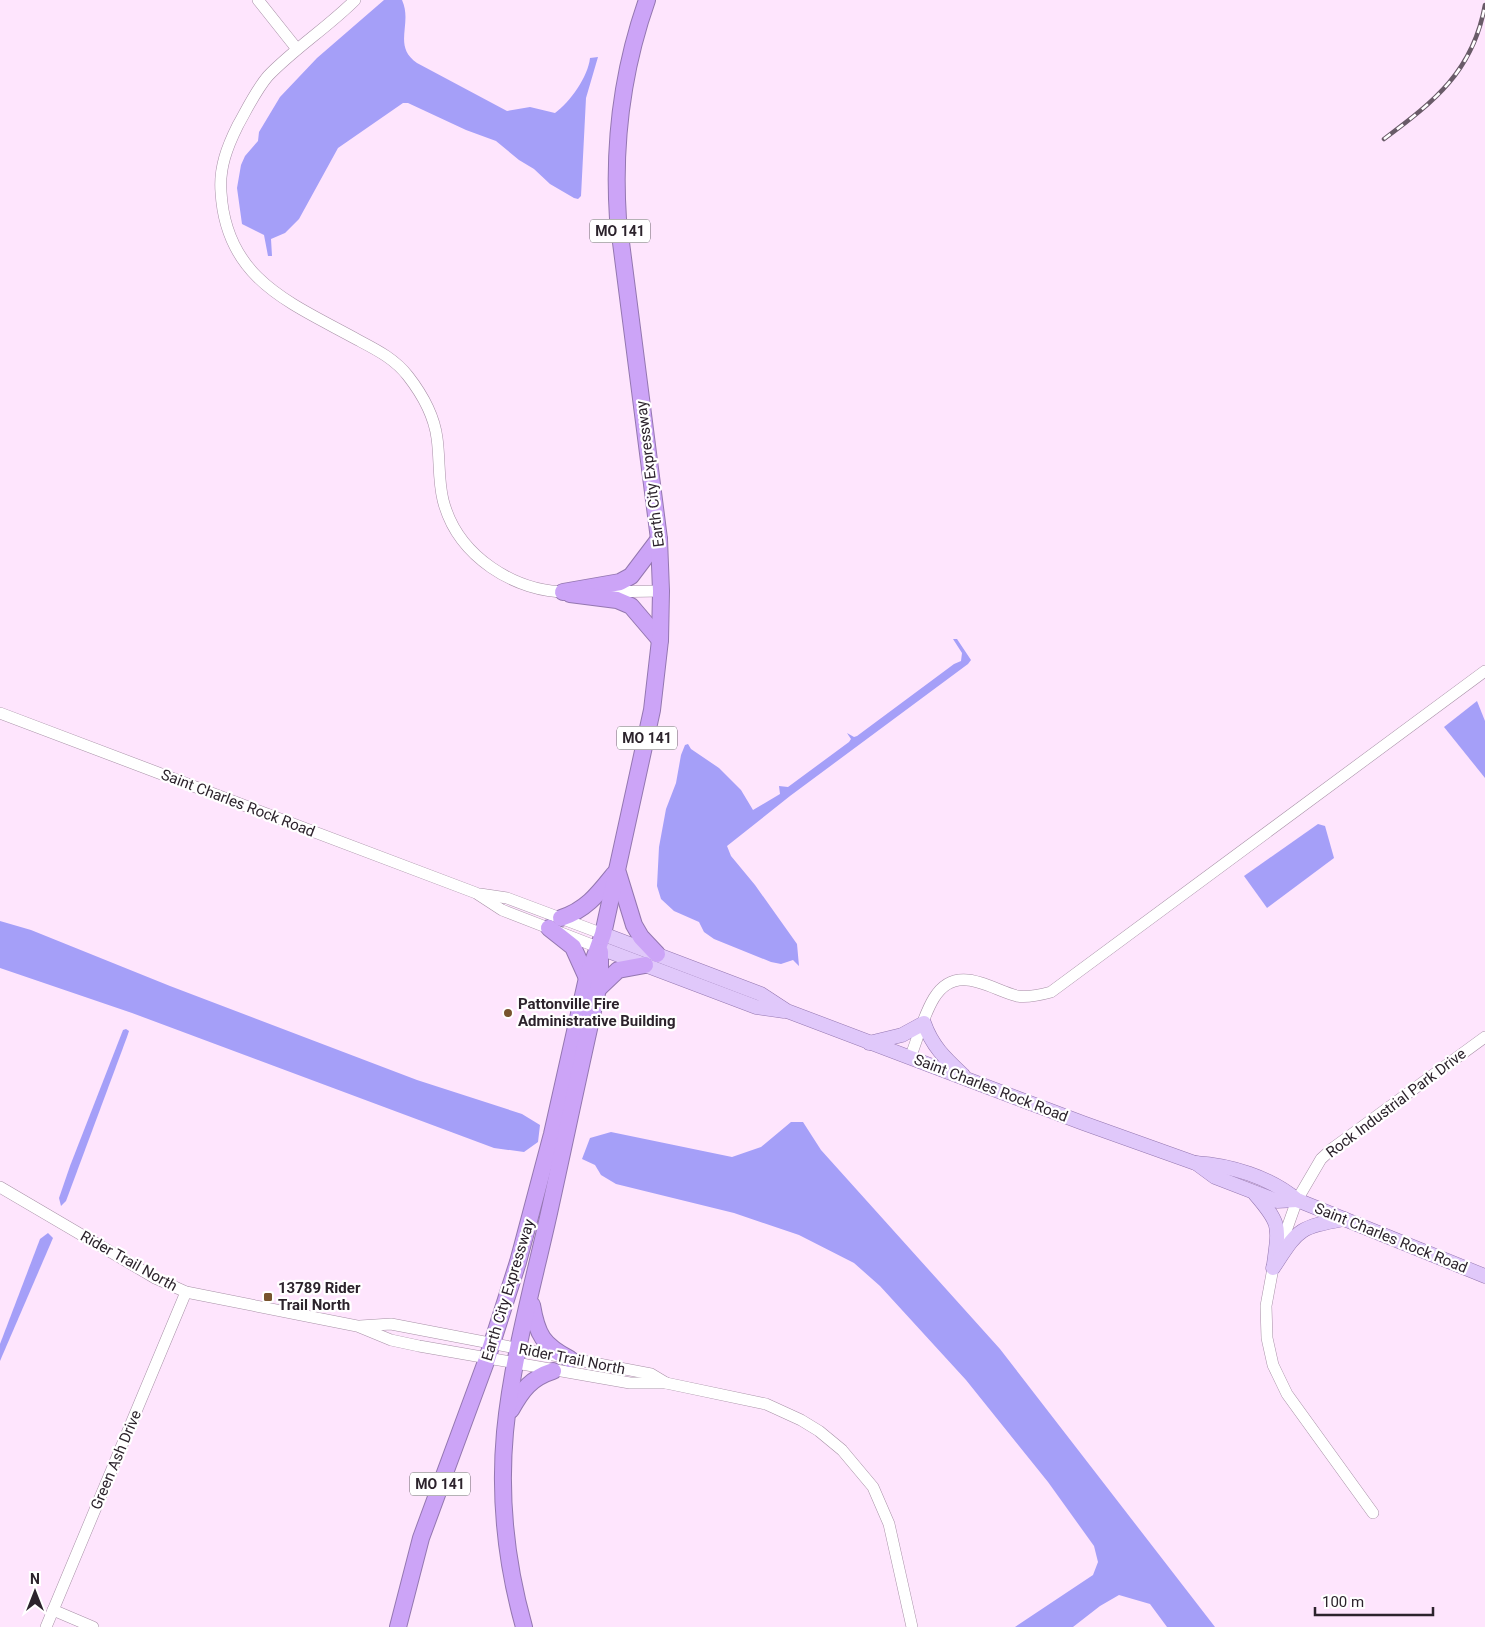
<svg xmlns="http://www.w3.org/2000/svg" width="1485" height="1627" viewBox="0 0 1485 1627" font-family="Roboto,sans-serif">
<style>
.water{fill:#a59ff8}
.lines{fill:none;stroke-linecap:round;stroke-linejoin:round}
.minor-casing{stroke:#a790a6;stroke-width:12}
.major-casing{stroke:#9477b0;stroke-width:15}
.highway-casing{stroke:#9477b0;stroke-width:18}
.minor{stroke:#fff;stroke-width:11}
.major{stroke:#e0c8fa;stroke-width:14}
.highway{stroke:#cca4f7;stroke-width:16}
.rail-casing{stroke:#695b68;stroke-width:4.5}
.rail{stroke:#fff;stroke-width:2.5;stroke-dasharray:8;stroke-linecap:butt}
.poi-dot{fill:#78542e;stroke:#fff;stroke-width:2}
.labels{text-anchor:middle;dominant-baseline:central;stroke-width:4.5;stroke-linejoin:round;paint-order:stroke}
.shield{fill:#fff;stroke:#6b656b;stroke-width:1}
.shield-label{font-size:14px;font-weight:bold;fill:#2c232c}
.street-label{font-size:15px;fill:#2c232c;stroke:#fff}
.poi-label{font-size:15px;font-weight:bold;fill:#2c232c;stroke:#fff;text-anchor:start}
</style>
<rect width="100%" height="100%" fill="#fee5fd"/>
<g class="water">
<path d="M 384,0 L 402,0 C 413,24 392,46 417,63 L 507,111 L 530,107 L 555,113 C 570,102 588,77 590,58 L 598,57 L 586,98 L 581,196 L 578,199 L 574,198 L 550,184 L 534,169 L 519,160 L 496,141 L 466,130 L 408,103 L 403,103 L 338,148 L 299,219 L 285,233 L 271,239 L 272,256 L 268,256 L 264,235 L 242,224 L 237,188 L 241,165 L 245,156 L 258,141 L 259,132 L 280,97 L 317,58 Z"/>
<polygon points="953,639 957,639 971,660 968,664 790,796 727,846 731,856 755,885 797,944 799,966 793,960 781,964 771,962 714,939 704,932 699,922 674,911 661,899 657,886 659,847 666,809 676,783 681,755 685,745 688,744 691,749 719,768 741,790 753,810 780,794 779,786 788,787 849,742 851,739 847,733 854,737 857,736 954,664 961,661 962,653"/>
<polygon points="1477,701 1485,721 1485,778 1444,727"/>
<polygon points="1318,824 1325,826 1334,858 1267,908 1244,876"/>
<polygon points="0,921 31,930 170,986 417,1080 522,1114 540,1125 538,1142 524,1152 494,1148 132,1013 0,968"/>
<polygon points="126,1029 129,1031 127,1037 66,1201 61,1206 59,1198 70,1166 123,1030"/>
<polygon points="791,1122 803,1122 821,1150 1000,1349 1215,1627 1167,1627 1150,1604 1119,1595 1100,1606 1073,1627 1015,1627 1093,1575 1098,1562 1094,1546 1048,1482 966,1380 880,1286 854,1263 799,1235 734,1213 616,1184 601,1175 595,1165 582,1159 590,1138 611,1132 732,1157 761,1147"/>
<polygon points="48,1233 53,1238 0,1361 0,1344 40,1239"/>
</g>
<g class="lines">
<defs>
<g id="minor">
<polyline points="258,0 297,49"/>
<path d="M 355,0 C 328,27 295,48 268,76 C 256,90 247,109 238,125 C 227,147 219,168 221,192 C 226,280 291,303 358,340 C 377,350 395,359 408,376 C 422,394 434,415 437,438 C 440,459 438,480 443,500 C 457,556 515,593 570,592"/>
<polyline points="601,592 661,591"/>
<polyline points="0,713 476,893 502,910 600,948"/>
<polyline points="480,894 507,898 603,934"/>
<path d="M 910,1058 C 918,1038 923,1016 934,998 C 956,962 990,989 1017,996 C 1028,998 1040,995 1051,992 L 1485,671"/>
<polyline points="0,1187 155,1278 186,1292 357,1326 391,1340 419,1346 630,1383 666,1383 766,1404 801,1420 819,1431 842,1450 873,1487 889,1524 912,1627"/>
<polyline points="360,1326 391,1324 651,1374 666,1383"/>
<polyline points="1373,1513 1287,1394 1273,1365 1267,1338 1266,1306 1273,1268 1297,1200 1321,1159 1333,1148 1485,1037"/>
<polyline points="53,1610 93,1627"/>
<polyline points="46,1627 186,1292"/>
</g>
<g id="major">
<path d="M 603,934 L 761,994 L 787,1011 L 1083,1123 L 1195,1163 C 1230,1165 1270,1177 1297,1200 L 1485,1276"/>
<polyline points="600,948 756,1007 784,1011"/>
<path d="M 869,1043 L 902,1035 L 924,1023 C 932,1046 945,1058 963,1075"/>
<polyline points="1196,1163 1215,1177 1277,1201 1297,1200"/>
<path d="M 1255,1194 C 1281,1224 1279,1226 1274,1264"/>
<path d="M 1273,1268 C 1299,1229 1297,1228 1344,1219"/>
</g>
<g id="highway">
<polyline points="563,592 620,582 631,576 659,539"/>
<polyline points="570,594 617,600 631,606 660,640"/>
<polyline points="618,873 634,925 641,937 657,954"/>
<path d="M 561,918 C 586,910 598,894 614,874"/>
<polyline points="549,928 573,947 587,978"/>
<polyline points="598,989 618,970 645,965"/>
<path d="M 532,1305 C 537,1335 543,1345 570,1359"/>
<path d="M 511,1410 C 522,1390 531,1378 553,1371"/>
<path d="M 398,1627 L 421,1538 L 487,1359 L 518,1262 L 552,1134 L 587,978 L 603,934 L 652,710 L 660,640 L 661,591 L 659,539 L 618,219 C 613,144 622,71 647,0"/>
<path d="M 524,1627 C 506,1563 499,1498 505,1432 C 512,1359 533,1285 549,1213 C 566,1136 582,1058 600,980 L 600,952"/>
</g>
</defs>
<use href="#minor" class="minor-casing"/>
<use href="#major" class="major-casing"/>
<use href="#highway" class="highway-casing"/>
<use href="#minor" class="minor"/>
<use href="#major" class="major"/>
<use href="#highway" class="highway"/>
<defs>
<path id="rail" d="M 1384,139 C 1435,101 1473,71 1485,5"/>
</defs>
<use href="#rail" class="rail-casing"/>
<use href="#rail" class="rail"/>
</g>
<g class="poi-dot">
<circle cx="508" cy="1013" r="5"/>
<rect x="263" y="1292" width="10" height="10" rx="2.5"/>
</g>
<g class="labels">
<g class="shield">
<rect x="590" y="219.5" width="60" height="23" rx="4"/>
<rect x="617" y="726.5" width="60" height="23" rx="4"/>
<rect x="410" y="1472.5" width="60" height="23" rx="4"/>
</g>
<g class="shield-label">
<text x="620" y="231">MO 141</text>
<text x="647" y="738">MO 141</text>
<text x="440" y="1484">MO 141</text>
</g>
<g class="street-label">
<text transform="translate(650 474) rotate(-97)">Earth City Expressway</text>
<text transform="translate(238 803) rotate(21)">Saint Charles Rock Road</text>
<text transform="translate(991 1088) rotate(21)">Saint Charles Rock Road</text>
<text transform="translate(1396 1103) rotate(-37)">Rock Industrial Park Drive</text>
<text transform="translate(1391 1238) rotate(22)">Saint Charles Rock Road</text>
<text transform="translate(129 1261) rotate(29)">Rider Trail North</text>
<text transform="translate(508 1290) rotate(-73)">Earth City Expressway</text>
<text transform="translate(572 1359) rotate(11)">Rider Trail North</text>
<text transform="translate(116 1460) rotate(-67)">Green Ash Drive</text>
</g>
<g class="poi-label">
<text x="518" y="1004">Pattonville Fire<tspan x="518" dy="17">Administrative Building</tspan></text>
<text x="278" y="1288">13789 Rider<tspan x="278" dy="17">Trail North</tspan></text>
</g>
</g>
<g transform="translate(35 1592)" stroke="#ffffff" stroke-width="4" paint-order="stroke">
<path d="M0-4L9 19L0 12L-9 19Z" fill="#2c232c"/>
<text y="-8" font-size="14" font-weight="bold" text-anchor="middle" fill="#2c232c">N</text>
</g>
<path d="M1315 1607v8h118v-8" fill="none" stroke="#2c232c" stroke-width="2.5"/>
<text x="1322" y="1607" font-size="15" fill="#2c232c" stroke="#ffffff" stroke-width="4" paint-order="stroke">100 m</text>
</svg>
